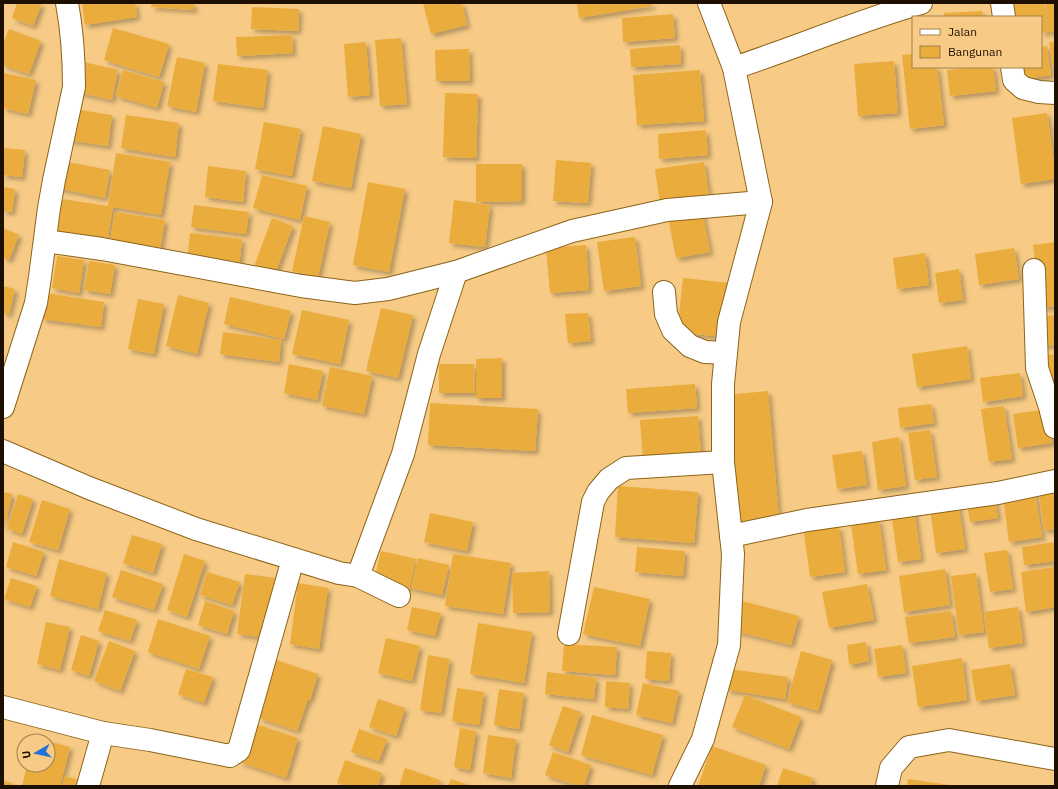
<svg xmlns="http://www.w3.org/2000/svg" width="1058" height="789" viewBox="0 0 1058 789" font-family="'IBM Plex Sans',sans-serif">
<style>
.building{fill:#eaac3c;filter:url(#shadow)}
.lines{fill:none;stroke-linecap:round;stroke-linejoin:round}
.minor-casing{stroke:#8c641a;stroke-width:24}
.minor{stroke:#fff;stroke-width:22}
</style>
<defs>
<filter id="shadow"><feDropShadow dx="3.5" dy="3.5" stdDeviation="2" flood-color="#0004"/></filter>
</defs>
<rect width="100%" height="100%" fill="#f7cb85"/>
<g class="building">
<polygon points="17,3 42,3 33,26 12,18"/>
<polygon points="82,3 135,3 137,17 85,25"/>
<polygon points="152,3 194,3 194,10 151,7"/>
<polygon points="423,3 462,3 467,25 431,34"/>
<polygon points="577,3 652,3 652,6 579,18"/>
<polygon points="1008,3 1044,3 1048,32 1041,33 1041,17 1009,17"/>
<polygon points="1045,3 1055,3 1055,31 1049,32"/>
<polygon points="252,7 299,9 298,31 251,29"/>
<polygon points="982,11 983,17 944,17 944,13"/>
<polygon points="673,14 675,38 623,42 622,18"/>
<polygon points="113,28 169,44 159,77 104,60"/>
<polygon points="9,29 41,41 29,74 3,65 3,44"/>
<polygon points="292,35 293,53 237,56 236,37"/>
<polygon points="401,38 407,104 380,106 375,40"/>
<polygon points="366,42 370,95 348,97 344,44"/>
<polygon points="1049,42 1055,42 1055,66 1053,66"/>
<polygon points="680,45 681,64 631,67 630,49"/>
<polygon points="1047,46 1051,75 1017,80 1015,67 1041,67 1041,47"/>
<polygon points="469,49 470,81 436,81 435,50"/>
<polygon points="913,54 913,67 937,67 944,125 910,129 902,55"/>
<polygon points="177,57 205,63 196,112 167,106"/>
<polygon points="894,61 898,113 858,116 854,64"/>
<polygon points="84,62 118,70 112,100 77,92"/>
<polygon points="218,64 268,70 263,108 213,101"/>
<polygon points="977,67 993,67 996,91 950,96 947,70"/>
<polygon points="123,70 164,82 157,108 116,96"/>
<polygon points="700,70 704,121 637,125 633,75"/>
<polygon points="3,73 36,80 28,114 3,108"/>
<polygon points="445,93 478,94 476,158 443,157"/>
<polygon points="73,109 112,115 108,146 68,140"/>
<polygon points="1047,113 1055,169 1055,179 1021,184 1012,118"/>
<polygon points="126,115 179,123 175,157 121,148"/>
<polygon points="264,122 301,129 292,176 255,169"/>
<polygon points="323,126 361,134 351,188 312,181"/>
<polygon points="706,130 708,155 659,159 658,134"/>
<polygon points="3,148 25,150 22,177 3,175"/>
<polygon points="116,153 170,162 161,215 113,207 107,244 57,236 62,199 108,206"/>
<polygon points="556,160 591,163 588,203 553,201"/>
<polygon points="62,161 110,170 105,198 57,188"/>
<polygon points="704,162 709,196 660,203 655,169"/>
<polygon points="476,164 522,164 522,201 476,202"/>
<polygon points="208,166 246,171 243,202 205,197"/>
<polygon points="262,175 307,186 300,220 253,208"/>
<polygon points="368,182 405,189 389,272 353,265"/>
<polygon points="3,187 15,189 12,212 3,211"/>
<polygon points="454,200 490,205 485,247 449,243"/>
<polygon points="194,205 249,212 246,234 191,227"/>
<polygon points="702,210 710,252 676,258 668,216"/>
<polygon points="115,212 165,220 159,256 109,248"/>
<polygon points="304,216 330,222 318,277 292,271"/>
<polygon points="272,218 293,226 273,279 252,272"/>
<polygon points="3,228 19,235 9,260 3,257"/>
<polygon points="190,233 242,239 239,267 187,262"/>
<polygon points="635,237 641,286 604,291 597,242"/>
<polygon points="1055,242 1055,306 1042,308 1033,245"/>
<polygon points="586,245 589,290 550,293 546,248"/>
<polygon points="1014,248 1019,279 979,285 975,254"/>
<polygon points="925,253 929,285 897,289 893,258"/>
<polygon points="57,256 84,260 79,293 52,288"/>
<polygon points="89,261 115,265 110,294 84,290"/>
<polygon points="959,269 963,300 939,303 935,273"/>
<polygon points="683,278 729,283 723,337 677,332"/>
<polygon points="3,286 15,289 9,314 3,313"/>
<polygon points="46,293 104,302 101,327 42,319"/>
<polygon points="178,295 209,303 197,354 166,346"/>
<polygon points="230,297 291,311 284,339 224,324"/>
<polygon points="138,299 164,304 154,354 128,349"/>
<polygon points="381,308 413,315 398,378 366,371"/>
<polygon points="302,310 349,320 340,364 292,354"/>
<polygon points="588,313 591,341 568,343 565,314"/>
<polygon points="1055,315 1055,345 1040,346 1037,317"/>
<polygon points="223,332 281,340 279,362 220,354"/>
<polygon points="967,346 971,379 917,387 912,354"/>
<polygon points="1055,354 1055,380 1045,381 1041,356"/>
<polygon points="502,358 502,398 476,398 476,359"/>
<polygon points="289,364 323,371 317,400 284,393"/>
<polygon points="439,364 474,364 475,393 439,393"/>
<polygon points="330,367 372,376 364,414 322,406"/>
<polygon points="1020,373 1023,396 983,402 980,378"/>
<polygon points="695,384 697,408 628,413 626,389"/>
<polygon points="768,391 779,520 738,524 726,395"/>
<polygon points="430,403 538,409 535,451 428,445"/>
<polygon points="931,404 934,423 900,428 898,408"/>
<polygon points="1004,406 1012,459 989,462 981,409"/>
<polygon points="1048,409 1052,443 1018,448 1013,414"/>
<polygon points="698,416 701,453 643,458 640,420"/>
<polygon points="930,430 937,477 915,480 908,433"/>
<polygon points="899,437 906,486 878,490 872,442"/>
<polygon points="862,451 867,485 837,489 832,455"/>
<polygon points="618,486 698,492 694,543 615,537"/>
<polygon points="1055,487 1055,529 1044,530 1038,489"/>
<polygon points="3,492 12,494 4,528 3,527"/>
<polygon points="1035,492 1042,537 1009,542 1003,497"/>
<polygon points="18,494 33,499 22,534 7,529"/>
<polygon points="994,496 998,518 970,522 966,500"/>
<polygon points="42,500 70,509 58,550 29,542"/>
<polygon points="958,503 965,549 936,553 930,507"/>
<polygon points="914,509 921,559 898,562 891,512"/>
<polygon points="430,513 473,522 467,551 424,542"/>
<polygon points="879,520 886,570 858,574 851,524"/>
<polygon points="839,527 845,572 810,577 804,532"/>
<polygon points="132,535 162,544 153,573 123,563"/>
<polygon points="13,542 44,552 36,576 6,567"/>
<polygon points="1054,542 1055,561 1024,565 1022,547"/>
<polygon points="637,547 685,551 683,576 635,572"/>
<polygon points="1007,550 1013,589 990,592 984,553"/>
<polygon points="381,551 416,559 409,589 374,581"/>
<polygon points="184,554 205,561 187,617 167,610"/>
<polygon points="453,554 511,563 503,614 445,606"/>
<polygon points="418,558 449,565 442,595 411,588"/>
<polygon points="59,559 107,573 98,609 50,596"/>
<polygon points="1055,567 1055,607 1026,612 1021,572"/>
<polygon points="945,569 950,605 904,612 899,576"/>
<polygon points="121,570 163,584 154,610 112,597"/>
<polygon points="549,571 550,612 513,613 512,573"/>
<polygon points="207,572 240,582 232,605 200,595"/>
<polygon points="976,573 984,632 959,635 951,576"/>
<polygon points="245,574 276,578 267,638 237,634"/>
<polygon points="11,578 37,586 30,607 4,599"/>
<polygon points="298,583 328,588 319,649 290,644"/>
<polygon points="867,584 874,620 829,628 822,592"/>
<polygon points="594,587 650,599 640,646 583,634"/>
<polygon points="205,601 234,611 227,634 198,625"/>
<polygon points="742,601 799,616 791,645 735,631"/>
<polygon points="412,607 441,613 435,636 407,630"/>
<polygon points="1018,607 1023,643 989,648 984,612"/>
<polygon points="105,610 137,620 130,641 98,631"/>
<polygon points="951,611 955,637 909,643 905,617"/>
<polygon points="158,619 210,636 199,669 148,652"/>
<polygon points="46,622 70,627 60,670 37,664"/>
<polygon points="478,623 532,632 524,683 470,674"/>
<polygon points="81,635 99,641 89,676 71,670"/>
<polygon points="386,638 420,646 412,681 378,673"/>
<polygon points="109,641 135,651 120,691 94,681"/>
<polygon points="866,642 869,661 849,665 847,645"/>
<polygon points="564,644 617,647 615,675 562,671"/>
<polygon points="902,645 906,673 878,677 874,649"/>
<polygon points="647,651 671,653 669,681 645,679"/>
<polygon points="801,651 832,660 818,711 787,702"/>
<polygon points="428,655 450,659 441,713 420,710"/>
<polygon points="270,658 318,674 310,700 262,683"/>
<polygon points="962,658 967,700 918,707 912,666"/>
<polygon points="1010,664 1015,695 976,701 971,670"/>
<polygon points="186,669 213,677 204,703 178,694"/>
<polygon points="730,669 788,677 785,699 727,690"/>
<polygon points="547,672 596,678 594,699 545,694"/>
<polygon points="606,681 630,683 628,709 605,707"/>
<polygon points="643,683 679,691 672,723 636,715"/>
<polygon points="269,686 308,699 297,731 259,718"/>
<polygon points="457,688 484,692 479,725 452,721"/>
<polygon points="499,689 524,693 519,729 494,725"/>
<polygon points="745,695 801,717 789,749 732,727"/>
<polygon points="378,699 405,708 396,736 369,727"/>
<polygon points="563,706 581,712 568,752 549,745"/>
<polygon points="592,715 663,735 652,775 581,755"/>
<polygon points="253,723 298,738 286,778 240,762"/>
<polygon points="460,728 476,731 470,770 454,767"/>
<polygon points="359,729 387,739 379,761 351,752"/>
<polygon points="488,735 516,739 511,778 483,773"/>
<polygon points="34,738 44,740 44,741 34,741"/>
<polygon points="48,741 70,747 60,786 22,786 27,765 48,765"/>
<polygon points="712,746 766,765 759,786 698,786"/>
<polygon points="553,752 591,765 584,786 578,786 545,775"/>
<polygon points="345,760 382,773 378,786 346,786 337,783"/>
<polygon points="405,768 440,780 438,786 399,786"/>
<polygon points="783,768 813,778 811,786 777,786"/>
<polygon points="65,776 88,783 87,786 62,786"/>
<polygon points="451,779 472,786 448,786"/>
<polygon points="908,779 949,785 949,786 907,786"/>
<polygon points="3,780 15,785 15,786 3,786"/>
</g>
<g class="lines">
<defs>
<g id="minor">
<polyline points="1002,3 1004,17"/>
<polyline points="1012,67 1014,80 1023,88 1039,92 1055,93"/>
<path d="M 734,68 C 797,47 858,21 921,3"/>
<polyline points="45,241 102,249 301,286 355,293 388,289 456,272 572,231 667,210 761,202"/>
<polyline points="1034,270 1037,368 1050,407 1055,427"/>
<polyline points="664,292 666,314 673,330 690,346 705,352 726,353"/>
<path d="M 3,407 L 36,303 L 40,277 L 49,208 L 54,180 L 74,87 C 74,59 72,30 67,3"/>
<polyline points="3,451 89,488 196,529 339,573 358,576 399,596"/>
<polyline points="731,536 807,520 998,493 1055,481"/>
<polyline points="358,576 403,454 429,354 456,272"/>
<polyline points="569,634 593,502 598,492 609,479 626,468 723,462"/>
<polyline points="3,707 103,733"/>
<polyline points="88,786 103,733 150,740 230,756 239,750 293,559"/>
<polyline points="680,786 703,739 729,645 733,554 723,462 723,384 729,322 761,202 734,68 709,3"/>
<polyline points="887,786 891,768 909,747 949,740 1055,759"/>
</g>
</defs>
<use href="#minor" class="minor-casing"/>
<use href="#minor" class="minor"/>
</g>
<rect width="1058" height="789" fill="none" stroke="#1d1000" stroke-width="8"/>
<rect x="912" y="16" width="130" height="52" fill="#f7cb85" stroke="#a08050"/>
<rect x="920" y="29" width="20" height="6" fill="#ffffff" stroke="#a08050"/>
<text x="948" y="36" font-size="12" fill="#1d1000">Jalan</text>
<rect x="920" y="46" width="20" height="12" fill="#eaac3c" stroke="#a08050"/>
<text x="948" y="56" font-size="12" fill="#1d1000">Bangunan</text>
<g transform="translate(36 753) rotate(261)"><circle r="19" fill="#f7cb85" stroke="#a08050"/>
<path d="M0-3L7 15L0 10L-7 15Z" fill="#2270db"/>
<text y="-6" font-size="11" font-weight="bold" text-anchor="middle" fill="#1d1000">U</text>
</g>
</svg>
